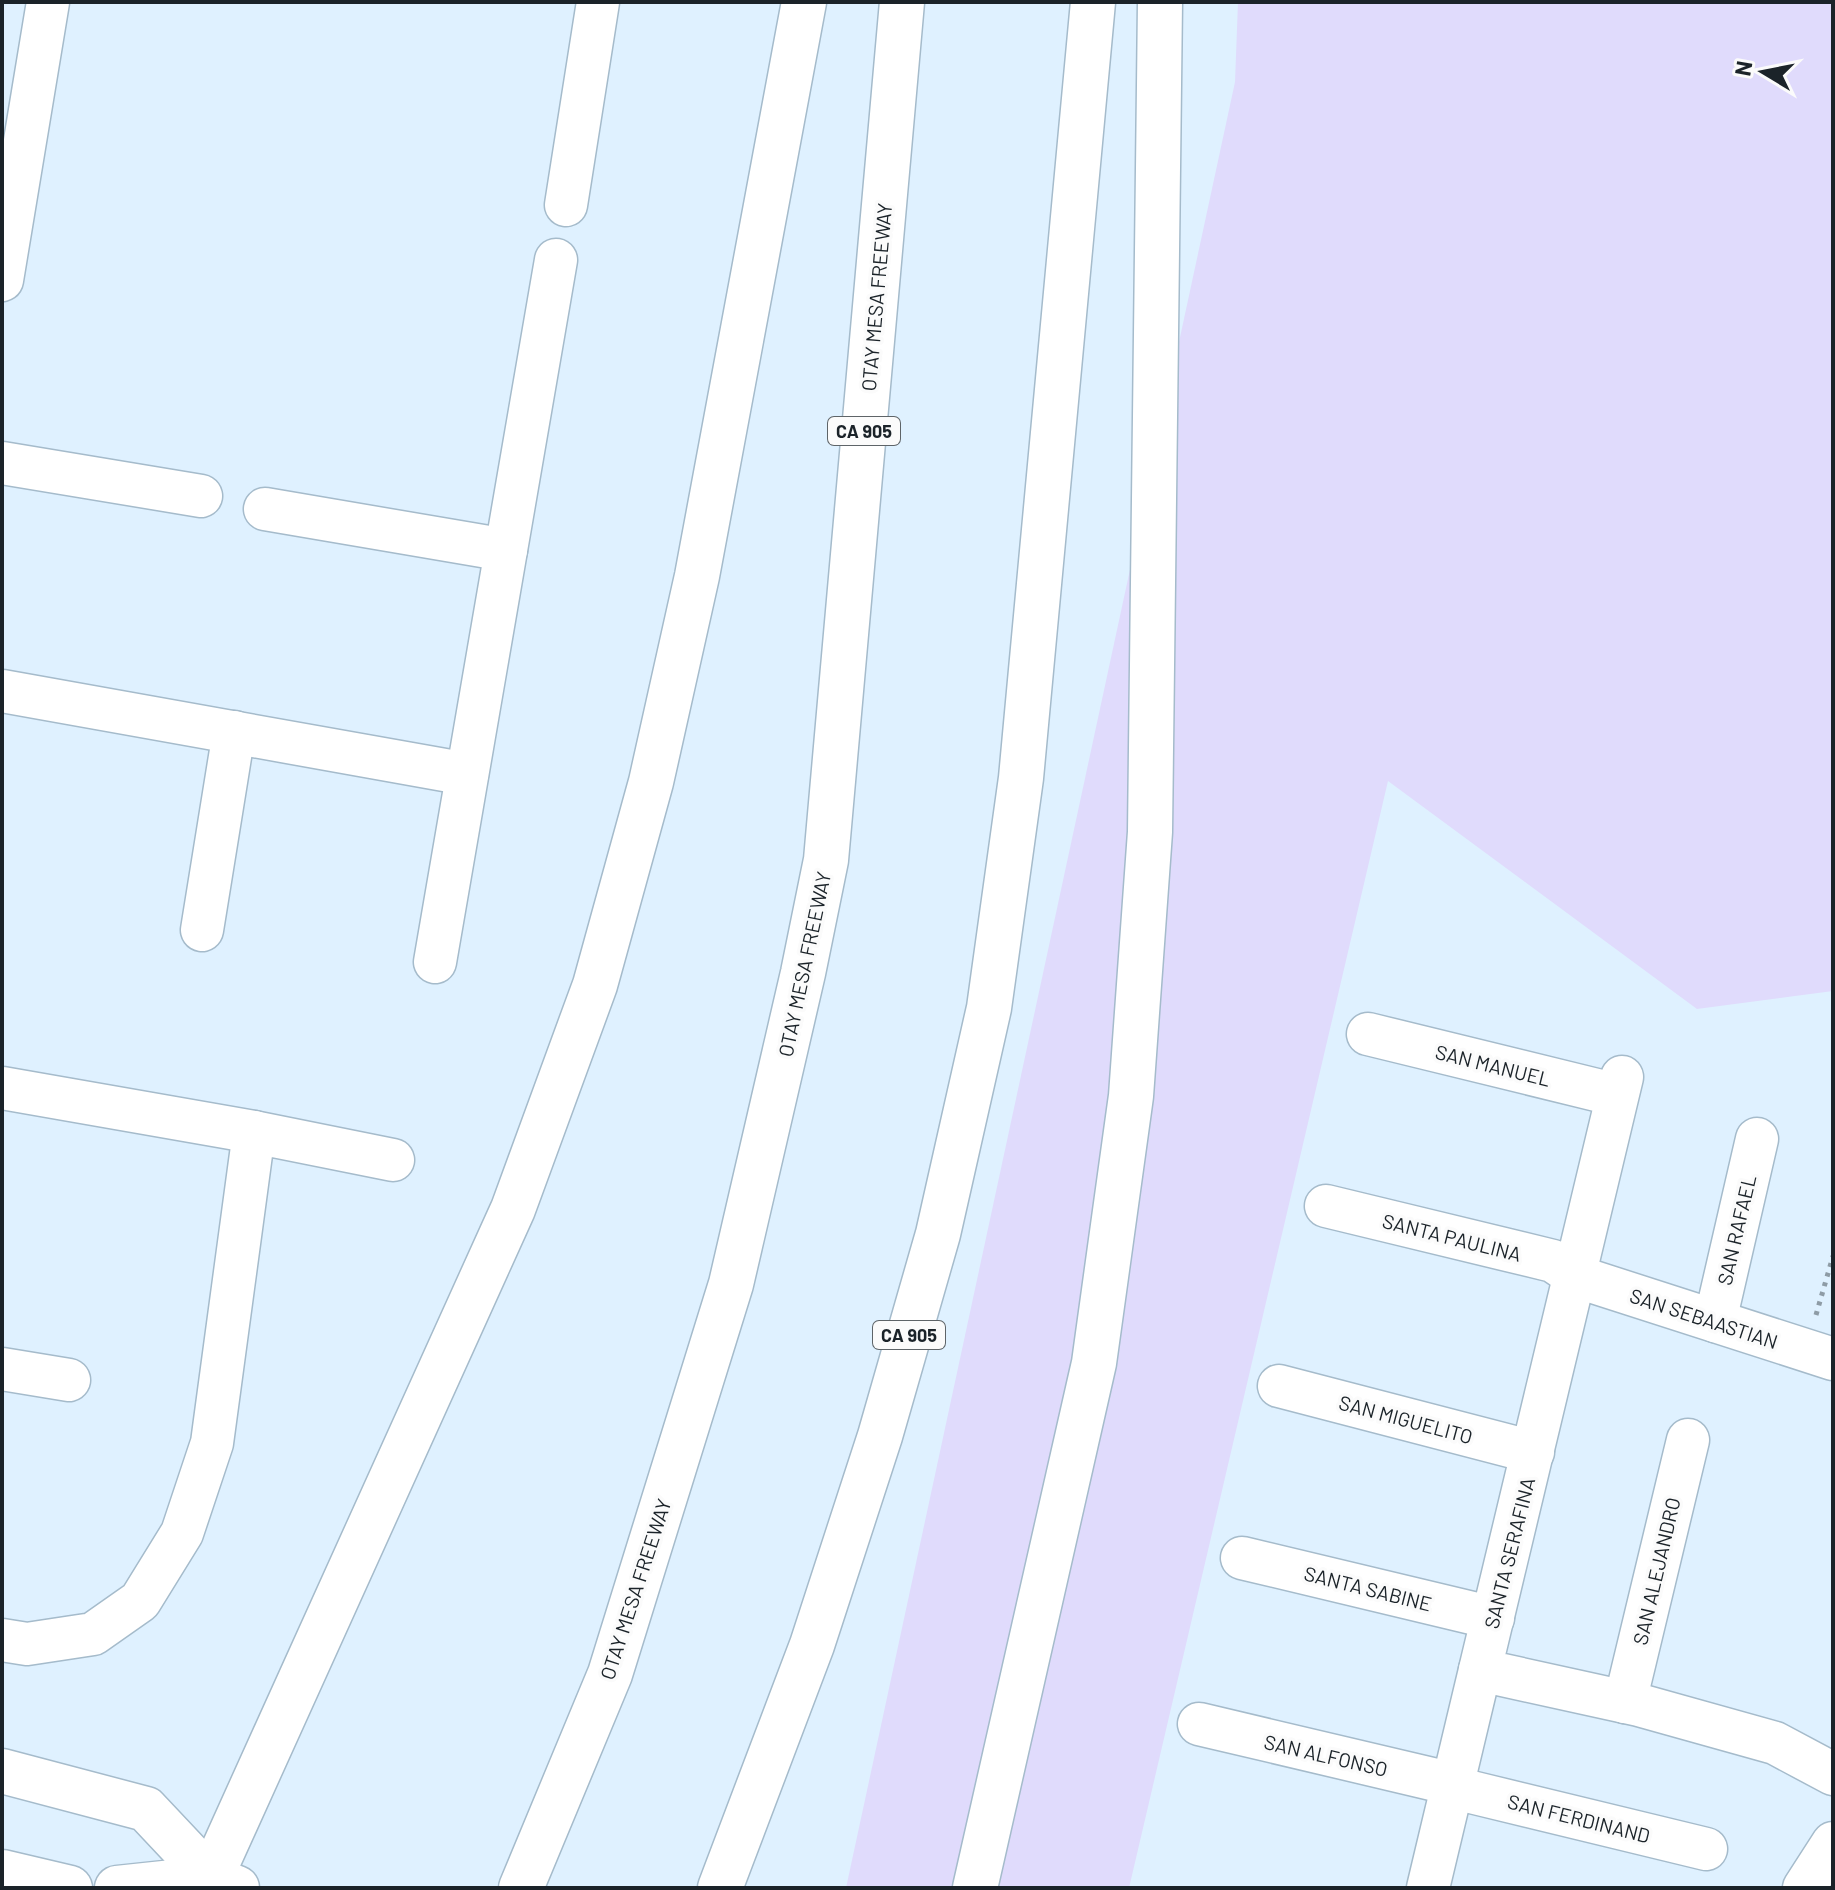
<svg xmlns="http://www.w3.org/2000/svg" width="1835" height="1890" viewBox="0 0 1835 1890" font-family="Barlow,sans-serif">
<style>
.green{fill:#e0dbfc}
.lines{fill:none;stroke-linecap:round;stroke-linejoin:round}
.minor-casing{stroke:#a5bbcb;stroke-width:45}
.major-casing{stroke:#a5bbcb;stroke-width:47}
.highway-casing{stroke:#a5bbcb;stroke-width:47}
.path{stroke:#8e9ca6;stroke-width:5;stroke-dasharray:4 6;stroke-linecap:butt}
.minor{stroke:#fff;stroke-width:42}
.major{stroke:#fff;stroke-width:44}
.highway{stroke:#fff;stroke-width:44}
.labels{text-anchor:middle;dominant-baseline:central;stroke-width:7;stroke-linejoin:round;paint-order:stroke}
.shield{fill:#fbfbfb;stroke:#5e6468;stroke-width:2}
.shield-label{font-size:18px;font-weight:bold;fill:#1b2329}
.street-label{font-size:20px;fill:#1b2329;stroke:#fbfbfb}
</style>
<rect width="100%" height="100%" fill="#dff1ff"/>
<polygon class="green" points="1238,2 1833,2 1833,991 1697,1009 1388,781 1129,1888 846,1888 1235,82"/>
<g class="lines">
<defs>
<g id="minor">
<polyline points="566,205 598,2"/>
<polyline points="2,280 48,2"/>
<polyline points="2,463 201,496"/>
<polyline points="265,509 506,550"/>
<polyline points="2,691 467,774"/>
<polyline points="202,930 234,732"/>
<polyline points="435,962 556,260"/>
<polyline points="1368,1034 1617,1095"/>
<polyline points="1622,1077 1480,1670 1639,1705 1775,1743 1833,1774"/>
<polyline points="2,1088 254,1132"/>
<polyline points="1326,1206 1553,1261 1575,1276 1833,1359"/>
<polyline points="1715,1321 1757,1139"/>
<polyline points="2,1369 69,1380"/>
<polyline points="1279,1386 1533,1452"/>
<polyline points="1242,1558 1493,1618"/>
<polyline points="2,1640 27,1644 93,1634 140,1601 182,1533 212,1443 254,1132 393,1160"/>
<polyline points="1625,1702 1688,1440"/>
<polyline points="1199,1724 1453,1784 1471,1792 1706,1849"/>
<polyline points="1428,1888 1480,1670"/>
<polyline points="1804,1888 1833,1843"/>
</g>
<g id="major">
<polyline points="2,1771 146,1809 211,1878 237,1888"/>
<polyline points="2,1872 70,1888"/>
<polyline points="117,1888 211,1878"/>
</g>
<g id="highway">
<polyline points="206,1888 513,1209 595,985 651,782 697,576 804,2"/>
<polyline points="521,1888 610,1674 731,1284 803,973 826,860 902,2"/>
<polyline points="720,1888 812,1645 880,1436 938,1234 989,1008 1021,778 1093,2"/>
<polyline points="975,1888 1094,1363 1131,1096 1150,832 1160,2"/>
</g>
</defs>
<use href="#minor" class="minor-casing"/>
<use href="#major" class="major-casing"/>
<use href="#highway" class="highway-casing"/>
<polyline class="path" points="1816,1315 1833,1256"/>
<use href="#minor" class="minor"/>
<use href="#major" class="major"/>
<use href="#highway" class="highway"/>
</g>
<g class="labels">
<g class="shield">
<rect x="828" y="417" width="72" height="28" rx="6"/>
<rect x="873" y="1321" width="72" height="28" rx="6"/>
</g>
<g class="shield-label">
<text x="864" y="431">CA 905</text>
<text x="909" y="1335">CA 905</text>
</g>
<g class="street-label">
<text transform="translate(876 297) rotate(-85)">OTAY MESA FREEWAY</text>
<text transform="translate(804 964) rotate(-78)">OTAY MESA FREEWAY</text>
<text transform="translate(1493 1065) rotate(14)">SAN MANUEL</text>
<text transform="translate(1736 1230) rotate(-77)">SAN RAFAEL</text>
<text transform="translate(1452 1237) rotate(14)">SANTA PAULINA</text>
<text transform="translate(1704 1318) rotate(18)">SAN SEBAASTIAN</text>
<text transform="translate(1406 1419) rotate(15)">SAN MIGUELITO</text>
<text transform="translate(1509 1553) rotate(-76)">SANTA SERAFINA</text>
<text transform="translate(1656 1571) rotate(-77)">SAN ALEJANDRO</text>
<text transform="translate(1368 1588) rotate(14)">SANTA SABINE</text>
<text transform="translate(635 1589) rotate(-72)">OTAY MESA FREEWAY</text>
<text transform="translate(1326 1755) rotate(13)">SAN ALFONSO</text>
<text transform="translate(1579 1818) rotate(14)">SAN FERDINAND</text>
</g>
</g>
<rect width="1835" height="1890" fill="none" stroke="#1b2329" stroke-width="8"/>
<g transform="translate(1763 72) rotate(280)" stroke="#fbfbfb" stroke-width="6" paint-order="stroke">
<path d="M0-6L14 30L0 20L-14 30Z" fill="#1b2329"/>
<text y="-12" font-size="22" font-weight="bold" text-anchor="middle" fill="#1b2329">N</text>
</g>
</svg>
